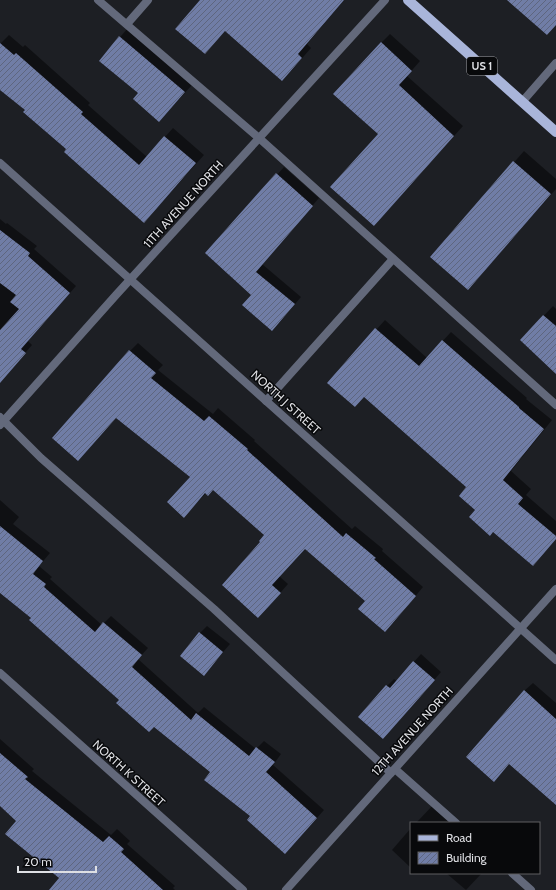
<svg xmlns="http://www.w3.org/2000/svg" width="556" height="890" viewBox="0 0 556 890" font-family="Cabin,sans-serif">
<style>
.shadow{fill:#0007}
.building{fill:url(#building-hatch)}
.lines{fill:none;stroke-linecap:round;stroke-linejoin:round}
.service{stroke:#63697b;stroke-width:8}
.minor{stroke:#63697b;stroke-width:8}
.primary{stroke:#a9b5da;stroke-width:10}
.labels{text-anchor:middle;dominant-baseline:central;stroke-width:3;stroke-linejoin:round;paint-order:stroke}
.shield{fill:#08090b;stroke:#9e9fa2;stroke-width:1}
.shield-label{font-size:11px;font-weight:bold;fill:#dedfe3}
.street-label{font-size:12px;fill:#dedfe3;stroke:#08090b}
</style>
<defs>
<pattern id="building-hatch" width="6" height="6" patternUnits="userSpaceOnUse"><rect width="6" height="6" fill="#707da6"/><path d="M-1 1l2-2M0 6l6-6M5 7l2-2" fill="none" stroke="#5e667f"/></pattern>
</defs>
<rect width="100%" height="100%" fill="#1d1f24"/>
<g class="shadow">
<polygon points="201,0 344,0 307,44 311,48 291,71 226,30 205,53"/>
<polygon points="127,29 192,85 159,121 140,93 100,61"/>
<polygon points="390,34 420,61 407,76 463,126 383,215 381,43"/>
<polygon points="9,35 23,47 25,45 90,103 88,105 147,157 173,128 204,155 144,222 26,110 0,89 0,44"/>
<polygon points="524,151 556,179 556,189 468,289 431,257"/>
<polygon points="284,167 319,198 262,264 301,297 279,323 252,295 207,253"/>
<polygon points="0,219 6,224 7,223 37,246 34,249 76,286 28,341 32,345 0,382"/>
<polygon points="553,306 556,309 556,373 521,340"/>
<polygon points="385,320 427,358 451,332 527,398 526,399 552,420 511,471 531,489 526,495 556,521 556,539 477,510 468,487 365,396 329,382"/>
<polygon points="138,343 163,365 158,370 213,414 218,408 255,440 254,441 352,529 355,526 383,549 382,551 423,587 393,623 305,548 279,576 288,584 266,609 261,542 265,535 213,489 206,493 192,508 191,477 130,351"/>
<polygon points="0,500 19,517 13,524 50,553 39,566 52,577 50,579 102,625 111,616 148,648 138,659 198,713 204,707 256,749 264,741 281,754 273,765 324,810 292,846 251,816 211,772 121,700 32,618 0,592"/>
<polygon points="207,626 230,644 204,674 200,633"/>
<polygon points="421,654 441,672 390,731 360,717 387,686 394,679 397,681"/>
<polygon points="533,683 556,703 556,799 524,691"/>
<polygon points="0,739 34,769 32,771 111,835 117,829 130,841 127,844 175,886 173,888 175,890 51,890 61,878 18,821 0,805"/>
<polygon points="434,804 455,823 416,823"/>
<polygon points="411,828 411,868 392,850"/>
<polygon points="446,873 482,873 466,890"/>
</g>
<g class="building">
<polygon points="200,0 344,0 298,54 302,58 282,81 225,31 205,54 175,29"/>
<polygon points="507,0 556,0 556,25 547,35"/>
<polygon points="119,36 185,92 159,122 133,99 138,93 99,61"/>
<polygon points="381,42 412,71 399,85 454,136 374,226 330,187 378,134 333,94"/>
<polygon points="0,43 14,55 16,53 83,112 81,114 139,165 164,136 196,163 144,223 64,152 66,149 23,112 25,110 0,90"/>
<polygon points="513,161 551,194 468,290 430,257"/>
<polygon points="276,173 313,206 256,272 295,304 272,331 242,305 251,295 205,253"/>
<polygon points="0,230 30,253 28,256 70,293 21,349 26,353 0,383 0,330 19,309 10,302 16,295 0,283"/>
<polygon points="543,315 556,326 556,374 520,340"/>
<polygon points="375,328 419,366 442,340 519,407 519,408 544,429 503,480 523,498 518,504 556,536 556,539 533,566 493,532 490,536 469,517 475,510 459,496 466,487 424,450 364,397 355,407 327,383"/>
<polygon points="129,350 156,373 151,378 204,421 209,416 248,449 247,450 343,537 346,533 376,558 374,559 416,596 385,632 358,609 365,601 305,549 272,585 281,593 258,618 222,585 260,542 259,541 264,535 213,490 208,496 205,493 184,518 167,502 190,477 116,418 78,461 52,438"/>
<polygon points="0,526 43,561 33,574 46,584 44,587 95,632 103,622 142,655 132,667 191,720 196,713 249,756 256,747 275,762 266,772 317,818 285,854 247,820 250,816 204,780 210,772 154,727 149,732 116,703 119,700 29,620 31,618 0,593"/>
<polygon points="199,632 223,652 204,676 180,656"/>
<polygon points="413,661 435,680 383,739 358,717 386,685 390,688"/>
<polygon points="524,690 556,719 556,805 509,764 494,782 466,757"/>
<polygon points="0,753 28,777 25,779 103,842 109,836 124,849 121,852 163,890 49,890 59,878 5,834 16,821 0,806"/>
</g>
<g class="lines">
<g class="service">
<polyline points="98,0 259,138 556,405"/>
<polyline points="127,24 148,0"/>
<polyline points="522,102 556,63"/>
<polyline points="266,401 393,259"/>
<polyline points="0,417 41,458 214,609 391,773"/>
<polyline points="395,769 456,823"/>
<polyline points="512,873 531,890"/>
</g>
<g class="minor">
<polyline points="0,163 556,660"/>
<polyline points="0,425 116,295 385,0"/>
<polyline points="0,673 243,890"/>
<polyline points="286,890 556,589"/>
</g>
<polyline class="primary" points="408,0 556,132"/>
</g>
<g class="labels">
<rect class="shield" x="467" y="57" width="30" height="18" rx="3"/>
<g class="shield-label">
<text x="482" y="66">US 1</text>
</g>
<g class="street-label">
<text transform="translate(183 204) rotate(-48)">11TH AVENUE NORTH</text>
<text transform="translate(286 402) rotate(42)">NORTH J STREET</text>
<text transform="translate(412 731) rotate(-48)">12TH AVENUE NORTH</text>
<text transform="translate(129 773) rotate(42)">NORTH K STREET</text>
</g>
</g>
<rect x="410" y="822" width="130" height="52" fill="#08090b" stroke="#5e5f61"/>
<rect x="418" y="835" width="20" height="6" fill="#a9b5da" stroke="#5e5f61"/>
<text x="446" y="842" font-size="12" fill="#dedfe3">Road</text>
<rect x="418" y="852" width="20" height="12" fill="url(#building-hatch)" stroke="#5e5f61"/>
<text x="446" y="862" font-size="12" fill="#dedfe3">Building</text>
<path d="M18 866v6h78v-6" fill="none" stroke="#dedfe3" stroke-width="2"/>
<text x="24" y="866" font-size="12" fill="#dedfe3" stroke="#08090b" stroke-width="3" paint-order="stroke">20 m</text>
</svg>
